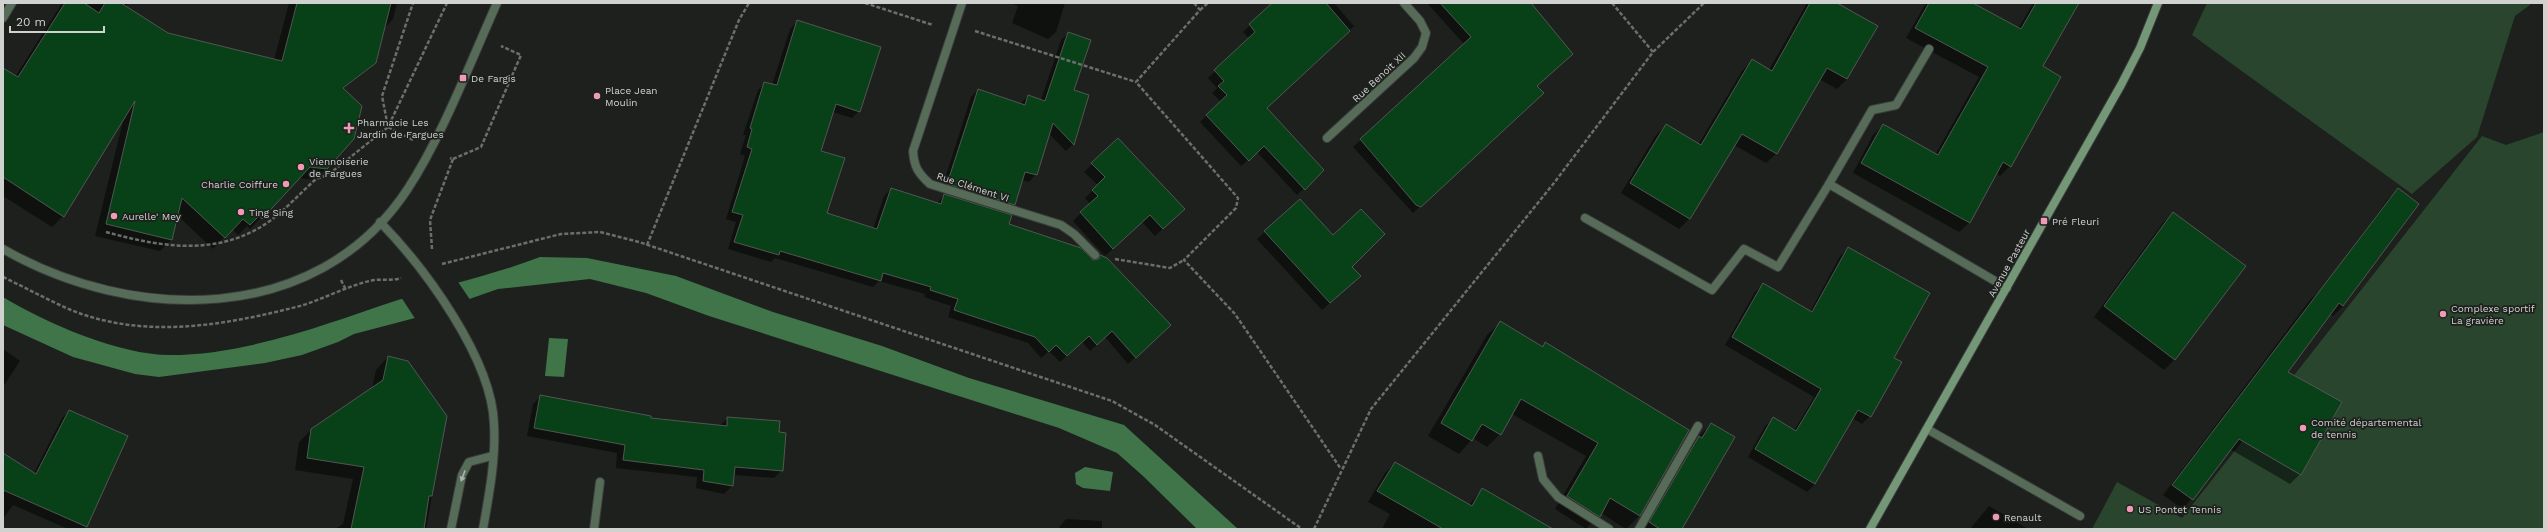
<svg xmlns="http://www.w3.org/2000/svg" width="2547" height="532" viewBox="0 0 2547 532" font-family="'Work Sans',sans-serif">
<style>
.green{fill:#29452d}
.water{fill:#407449}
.pier{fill:#1d201d}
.shadow{fill:#0007}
.building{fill:#084118;stroke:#525652}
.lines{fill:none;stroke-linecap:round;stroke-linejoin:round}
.service-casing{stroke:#3a3c3a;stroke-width:10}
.minor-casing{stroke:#3a3c3a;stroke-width:10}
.secondary-casing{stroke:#3a3c3a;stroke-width:10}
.path{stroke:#6c6e6c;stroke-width:2.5;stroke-dasharray:4 2;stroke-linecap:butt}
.service{stroke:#566b58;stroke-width:8}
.minor{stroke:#566b58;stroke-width:8}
.secondary{stroke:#749778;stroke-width:8}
.oneway{fill:#abb3ac}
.poi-dot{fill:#f09ab7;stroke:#1d201d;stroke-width:1.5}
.labels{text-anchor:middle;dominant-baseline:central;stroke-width:3.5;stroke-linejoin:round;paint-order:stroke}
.street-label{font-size:10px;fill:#d0d2d0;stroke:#1d201d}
.poi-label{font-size:10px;fill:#d0d2d0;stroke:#1d201d;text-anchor:start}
</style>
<rect width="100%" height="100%" fill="#1d201d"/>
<g class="green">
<polygon points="2207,3 2529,3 2530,5 2515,16 2477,137 2412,194 2192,35"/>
<polygon points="2544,132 2544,529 2092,529 2117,482 2182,518 2482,136 2506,145"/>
</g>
<g class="water">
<path d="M 540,257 L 587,258 L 676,276 L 773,312 L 882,346 L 969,378 L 1124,425 L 1238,529 L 1197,529 L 1143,476 L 1117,453 L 1059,428 L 709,316 L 646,293 L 590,279 L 498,289 L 415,318 L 354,334 L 338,342 L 302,355 L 265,363 L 159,377 L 135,374 L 73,357 L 3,325 L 3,297 C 46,323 119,355 170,355 C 247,355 326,324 398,300 C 445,285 493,275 540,257 Z"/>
<polygon points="549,338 568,339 564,377 545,376"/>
<polygon points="1085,467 1113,472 1110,491 1083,488 1076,484 1075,473"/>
</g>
<polygon class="pier" points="458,282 471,301 416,320 401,297"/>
<g class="shadow">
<polygon points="62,3 128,3 126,7 168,33 274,60 289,3 397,3 393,19 384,29 376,63 343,89 326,168 315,180 299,178 250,229 247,226 238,235 232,229 213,249 177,215 171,240 160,251 95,236 123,121 63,216 52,227 3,196 3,69 15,77"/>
<polygon points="1010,3 1065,3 1056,32 1048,39 1012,23 1018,6"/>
<polygon points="1273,3 1334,3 1354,26 1266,108 1323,170 1297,195 1257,152 1241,166 1200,122 1221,102 1212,93 1217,88 1208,78 1249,39 1243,32"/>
<polygon points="1427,3 1507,3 1536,86 1536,100 1413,213 1353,147 1464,44"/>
<polygon points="1807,3 1835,3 1876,26 1847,79 1837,89 1819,79 1776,154 1766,163 1734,145 1689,219 1679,229 1621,193 1656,135 1666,125 1698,145 1742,71 1752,61 1769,70"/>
<polygon points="1926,3 1971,3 2018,29 2033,3 2078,3 2042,67 2010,166 2000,176 1996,173 1969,223 1959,232 1853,173 1873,135 1883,125 1935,155 1979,77 1906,38"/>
<polygon points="797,22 859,111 852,118 833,112 820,151 826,213 873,229 884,196 891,189 937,204 944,195 1093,261 1101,256 1162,332 1128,364 1105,337 1090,351 1082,342 1060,362 1049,351 1041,358 1028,343 948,317 951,306 924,297 925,294 879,281 873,287 775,258 771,262 728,249 736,222 726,219 745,156 740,154 746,135 743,135 758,90 765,83 772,85 790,29"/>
<polygon points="1068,33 1073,91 1088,96 1073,144 1066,151 1048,133 1036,174 1029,182 1022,180 1014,204 1007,212 941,191 971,97 978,90 1020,104 1028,96 1041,100 1061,40"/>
<polygon points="1117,140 1176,216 1155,236 1142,222 1105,256 1073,221 1090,204 1085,198 1098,185 1084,172"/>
<polygon points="2398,189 2418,204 2343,306 2333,316 2330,314 2287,372 2300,474 2290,484 2230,449 2183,509 2163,495 2310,300 2321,290 2388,199"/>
<polygon points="1300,200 1351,267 1352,283 1322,310 1257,239"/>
<polygon points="2173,213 2175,359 2164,370 2094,317 2162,224"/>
<polygon points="1848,249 1893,358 1870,416 1862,424 1852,418 1815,484 1807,492 1748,457 1765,426 1773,419 1794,431 1814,397 1725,345 1755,292 1763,285 1810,312 1840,256"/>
<polygon points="1500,323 1542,347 1545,344 1688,430 1639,516 1626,529 1601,513 1586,529 1555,509 1586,456 1512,414 1500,434 1487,447 1473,438 1459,454 1428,436 1487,335"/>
<polygon points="3,349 20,361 3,387"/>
<polygon points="388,357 446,416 426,529 335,529 343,524 353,479 295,470 299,442 312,429 372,389 376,370"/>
<polygon points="541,396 650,419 719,426 728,418 778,433 782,470 774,478 733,475 732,486 724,494 696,488 697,477 616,468 617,453 527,436 533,404"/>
<polygon points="69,411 86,526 84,529 68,529 13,505 3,519 3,454 34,473 62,418"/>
<polygon points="1711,424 1680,529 1643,529 1691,444"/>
<polygon points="1395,463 1469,505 1482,489 1515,529 1382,529 1390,514 1368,502 1385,473"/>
<polygon points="1989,506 2028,529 1970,529"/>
<polygon points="1066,519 1102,521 1102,529 1058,529"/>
</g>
<g class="building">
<polygon points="65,3 84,3 99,13 105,3 121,3 168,33 282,61 297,3 391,3 376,63 343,88 362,106 354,139 327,169 310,167 262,219 259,216 250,225 243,219 225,238 182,198 172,240 106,224 135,101 64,217 3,177 3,68 18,77"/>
<polygon points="1272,3 1326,3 1350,31 1267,108 1324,170 1305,190 1264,146 1249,161 1206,115 1227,95 1218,86 1224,81 1214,70 1255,32 1249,24"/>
<polygon points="1440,3 1531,3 1573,54 1537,86 1544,93 1421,207 1416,205 1360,139 1471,37"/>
<polygon points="1810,3 1837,3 1878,26 1847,79 1827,68 1777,154 1742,134 1690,219 1630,183 1666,124 1701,145 1752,59 1772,71"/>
<polygon points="1929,3 1973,3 2021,29 2036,3 2079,3 2043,66 2061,77 2011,167 2003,162 1970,223 1861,163 1883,124 1938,155 1988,67 1915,28"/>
<polygon points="797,20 881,47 860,112 836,104 821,151 845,158 827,213 877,229 891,188 941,204 944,194 1012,215 1009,224 1081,248 1093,260 1099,259 1100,255 1107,258 1171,325 1136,358 1112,331 1097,345 1089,336 1067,356 1056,345 1049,352 1035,337 954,310 958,299 930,290 931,287 883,273 881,281 780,251 779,255 734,242 743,215 732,212 752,149 747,147 752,129 750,128 764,82 777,85"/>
<polygon points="1068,32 1091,40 1074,90 1089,95 1074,145 1053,123 1037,175 1025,172 1015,205 947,184 978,89 1025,105 1028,95 1045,101"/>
<polygon points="1118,138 1185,209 1163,229 1150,215 1113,249 1080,212 1098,196 1092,190 1105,177 1091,163"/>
<polygon points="2398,188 2419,204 2343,306 2339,303 2288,372 2342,402 2301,475 2239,439 2193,500 2172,485"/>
<polygon points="1300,199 1333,235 1361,209 1385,234 1352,267 1361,276 1330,303 1264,231"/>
<polygon points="2173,212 2246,266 2175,360 2104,306"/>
<polygon points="1848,247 1930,293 1894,358 1902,362 1871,417 1858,410 1815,484 1755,449 1773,417 1796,431 1821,389 1732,337 1763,283 1812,312"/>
<polygon points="1500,321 1543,347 1545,342 1689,430 1640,516 1610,498 1600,517 1567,496 1598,443 1521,399 1501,435 1482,424 1472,441 1441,423"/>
<polygon points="388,356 408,361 447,416 432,496 429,496 424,529 351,529 364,467 307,458 311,429 383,380"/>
<polygon points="540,395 651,416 651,418 727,426 727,417 780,421 779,432 786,433 783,471 735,467 733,486 703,481 704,470 623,460 625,445 534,428"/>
<polygon points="69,410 128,436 87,527 3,490 3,453 36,474"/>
<polygon points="1711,423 1735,437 1682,529 1660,529 1649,522 1699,436 1702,438"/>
<polygon points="1395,462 1472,506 1482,488 1553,529 1443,529 1377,491"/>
</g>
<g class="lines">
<defs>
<g id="service">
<polyline points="1829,184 1872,110 1896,105 1929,49"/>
<polyline points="1585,218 1712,290 1744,249 1778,267 1829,184 2007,288"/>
<polyline points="1927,429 2080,516"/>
<polyline points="451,529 462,475 469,462 492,456"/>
<polyline points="1639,529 1698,426"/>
</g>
<g id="minor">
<path d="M 962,3 L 913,151 C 914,167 918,173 930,184 L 1061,225 L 1074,234 L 1095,255"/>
<polyline points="3,18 12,3"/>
<polyline points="1327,138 1414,58 1422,47 1426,33 1420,21 1404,3"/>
<path d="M 380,222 C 425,268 492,359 494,424 C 496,459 489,495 483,529"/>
<path d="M 3,249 C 132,323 316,327 407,190 C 442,137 470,63 497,3"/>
<polyline points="1538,456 1543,479 1558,497 1609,529"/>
<polyline points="594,529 600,482"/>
</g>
<polyline id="secondary" points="1870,529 2121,85 2140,48 2158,3"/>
</defs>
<use href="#service" class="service-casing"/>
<use href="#minor" class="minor-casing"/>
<use href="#secondary" class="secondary-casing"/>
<g class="path">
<polyline points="865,3 933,25"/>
<polyline points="1194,3 1200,10 1136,82 1238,198 1236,208 1184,260 1235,314 1341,469"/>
<polyline points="1612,3 1653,52"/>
<polyline points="1200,10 1208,3"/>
<polyline points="975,31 1136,82"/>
<polyline points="413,140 388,127 447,3"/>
<polyline points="453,159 481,147 521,55 501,46"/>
<path d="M 106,232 C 157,246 210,256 259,228 C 280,216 298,195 316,179 L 328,175 L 388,127 L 382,96 L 413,3"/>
<polyline points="647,245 739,20 749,3"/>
<polyline points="432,249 430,220 453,159 450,158"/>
<polyline points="1115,259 1170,268 1184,260"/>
<polyline points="442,264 561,234 600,232 639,242 1112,401 1155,425 1302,529"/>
<path d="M 3,277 C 26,288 48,300 71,310 C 145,340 226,325 300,306 C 324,299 349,285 374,280 C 383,279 392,281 401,278"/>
<polyline points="341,280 346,290"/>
<polyline points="1314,529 1371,409 1554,183 1653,52 1704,3"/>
</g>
<use href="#service" class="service"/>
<use href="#minor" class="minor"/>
<use href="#secondary" class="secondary"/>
</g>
<defs><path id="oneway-solid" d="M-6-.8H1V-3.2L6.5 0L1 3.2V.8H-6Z"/></defs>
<use class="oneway" href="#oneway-solid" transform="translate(463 476) rotate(110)"/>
<g class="poi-dot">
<rect x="459" y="74" width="8" height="8" rx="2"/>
<circle cx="597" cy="96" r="4"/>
<path d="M347 122h4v4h4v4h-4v4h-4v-4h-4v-4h4z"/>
<circle cx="301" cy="167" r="4"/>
<circle cx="286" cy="184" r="4"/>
<circle cx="241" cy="212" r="4"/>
<circle cx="114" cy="216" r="4"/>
<rect x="2040" y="217" width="8" height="8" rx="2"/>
<circle cx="2443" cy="314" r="4"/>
<circle cx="2303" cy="428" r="4"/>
<circle cx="2130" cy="509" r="4"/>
<circle cx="1996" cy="517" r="4"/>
</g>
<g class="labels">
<g class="street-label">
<text transform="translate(1379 77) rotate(-43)">Rue Benoit XII</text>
<text transform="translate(973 187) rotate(18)">Rue Clément VI</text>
<text transform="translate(2009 263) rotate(-61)">Avenue Pasteur</text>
</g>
<g class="poi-label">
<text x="471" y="78">De Fargis</text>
<text x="605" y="90">Place Jean<tspan x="605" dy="12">Moulin</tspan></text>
<text x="357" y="122">Pharmacie Les<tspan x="357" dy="12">Jardin de Fargues</tspan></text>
<text x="309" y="161">Viennoiserie<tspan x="309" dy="12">de Fargues</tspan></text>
<text x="278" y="184" text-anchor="end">Charlie Coiffure</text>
<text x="249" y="212">Ting Sing</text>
<text x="122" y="216">Aurelle' Mey</text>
<text x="2052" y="221">Pré Fleuri</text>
<text x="2451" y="308">Complexe sportif<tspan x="2451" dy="12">La gravière</tspan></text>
<text x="2311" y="422">Comité départemental<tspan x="2311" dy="12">de tennis</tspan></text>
<text x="2138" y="509">US Pontet Tennis</text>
<text x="2004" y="517">Renault</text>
</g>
</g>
<rect width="2547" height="532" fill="none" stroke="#d0d2d0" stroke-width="8"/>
<path d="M10 26v6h94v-6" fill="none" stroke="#d0d2d0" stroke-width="2"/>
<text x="16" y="26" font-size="12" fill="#d0d2d0" stroke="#1d201d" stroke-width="3" paint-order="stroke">20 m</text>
</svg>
